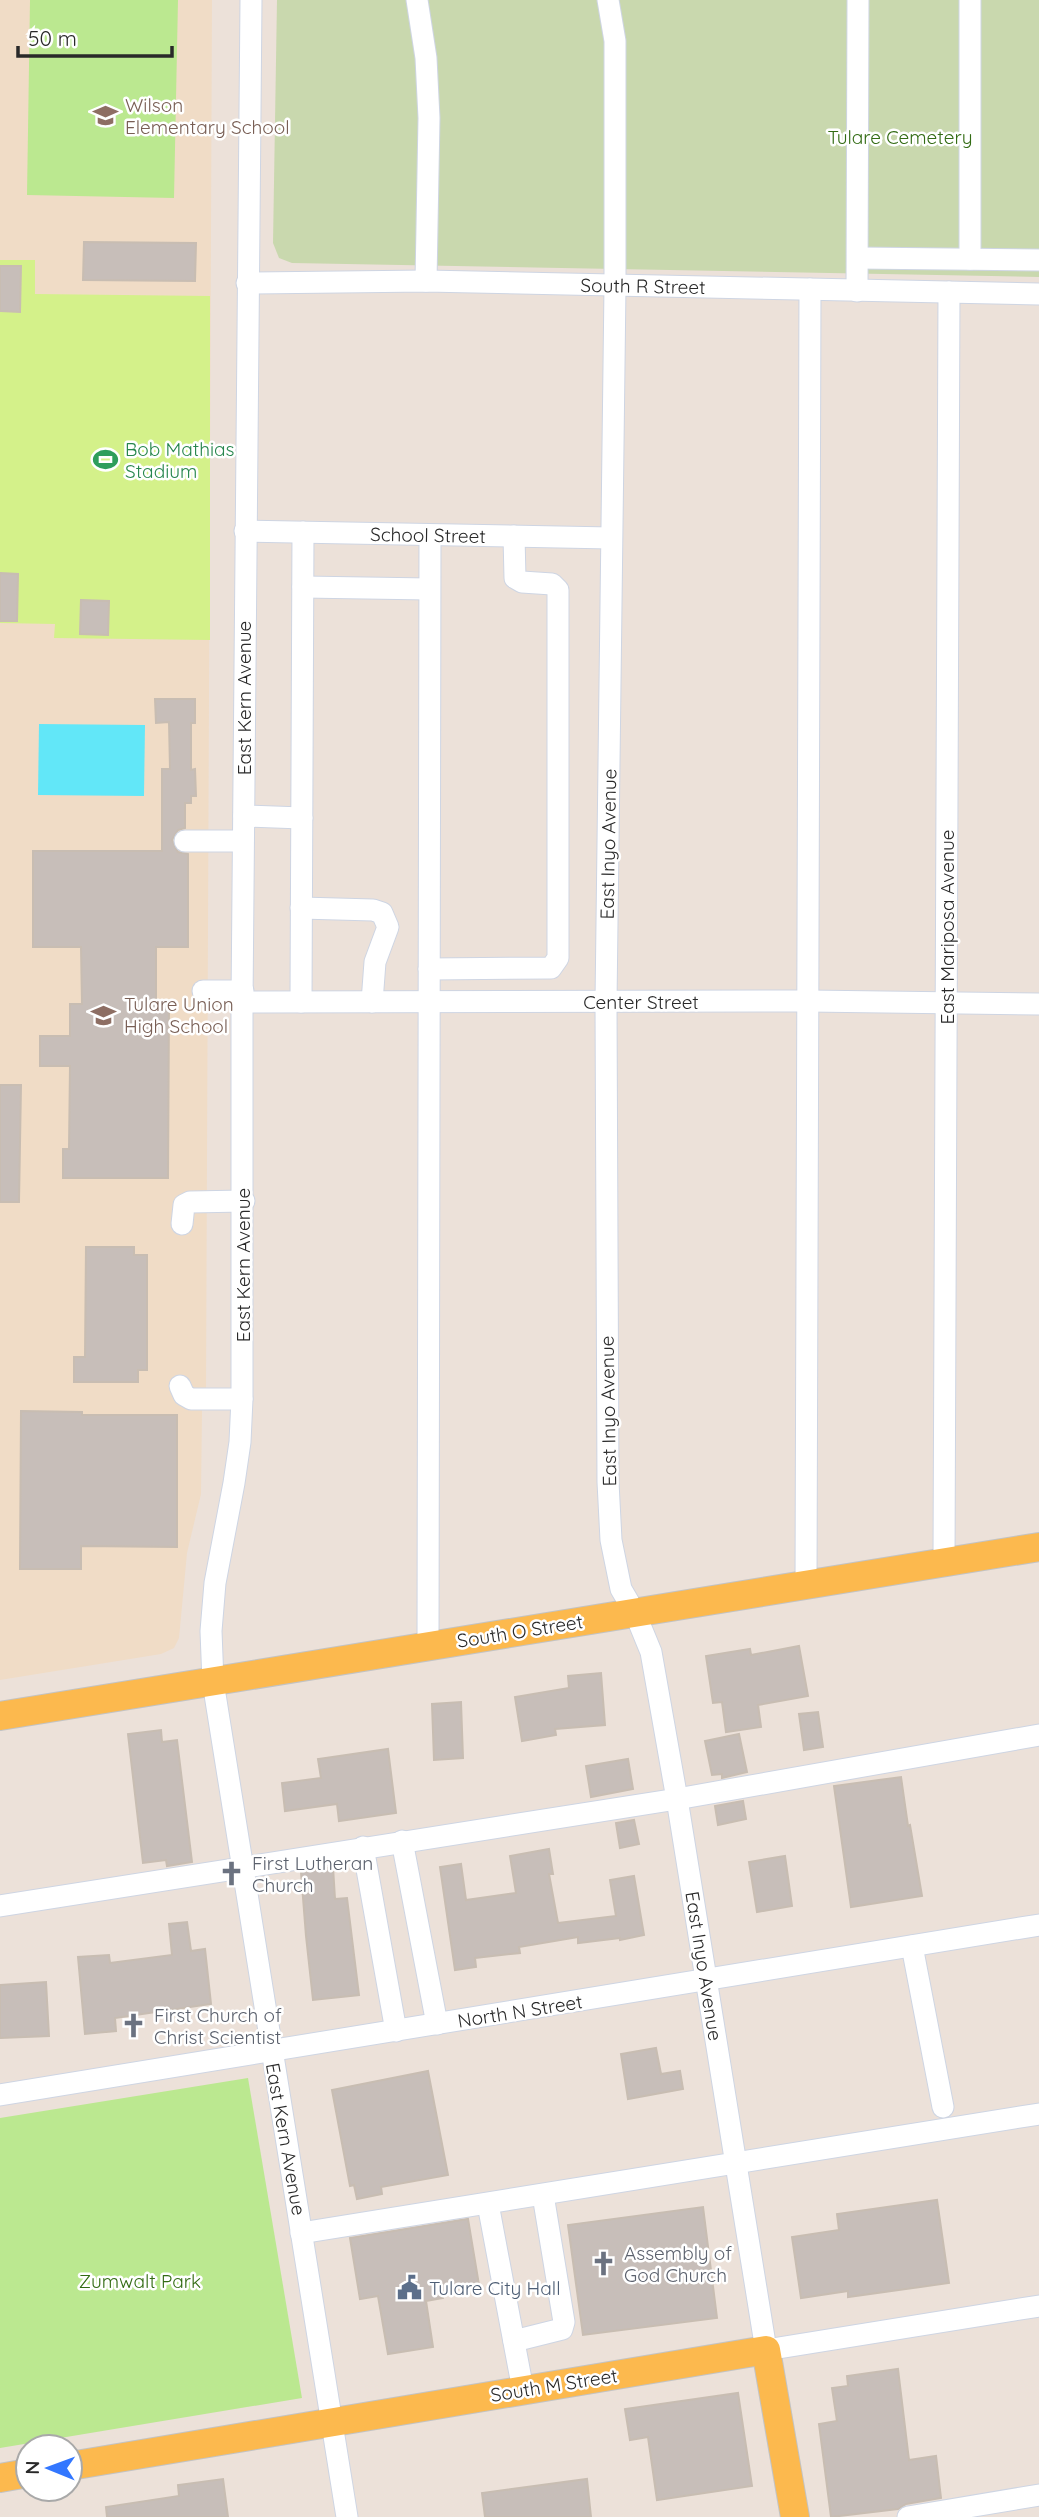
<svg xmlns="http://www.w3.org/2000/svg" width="1039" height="2517" viewBox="0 0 1039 2517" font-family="Quicksand,sans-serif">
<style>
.education{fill:#f0dcc6}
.green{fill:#bbe890}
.cemetery{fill:#c9d8ae}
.pitch{fill:#d4f18a}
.water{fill:#62e7f8}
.building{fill:#c7beb9;stroke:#c8bdb2;stroke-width:2}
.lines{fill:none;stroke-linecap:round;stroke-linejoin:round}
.minor-casing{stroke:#ced5e3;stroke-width:23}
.major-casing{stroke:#c3c3c3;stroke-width:30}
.minor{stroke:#fff;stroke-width:21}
.major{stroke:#fcb94e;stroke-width:28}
.labels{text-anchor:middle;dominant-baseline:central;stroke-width:5;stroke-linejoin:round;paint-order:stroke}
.education-label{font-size:19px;fill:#785e54;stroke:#fff;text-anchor:start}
.park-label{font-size:19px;fill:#326b13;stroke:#fff}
.street-label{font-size:19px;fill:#292929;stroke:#fff}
.leisure-label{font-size:19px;fill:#27864d;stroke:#fff;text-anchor:start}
.worship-label{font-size:19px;fill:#5b616d;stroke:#fff;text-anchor:start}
.service-label{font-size:19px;fill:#4e5e75;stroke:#fff;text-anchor:start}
</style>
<rect width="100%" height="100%" fill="#ece1d9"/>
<polygon class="education" points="0,0 212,0 206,1390 202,1411 201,1494 187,1553 179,1638 174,1648 161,1654 0,1680"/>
<g class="green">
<polygon points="30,0 178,0 174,198 27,195"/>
<polygon points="248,2078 302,2398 0,2448 0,2118"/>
</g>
<polygon class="cemetery" points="277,0 1039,0 1039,277 292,263 279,258 273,243"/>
<polygon class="pitch" points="0,260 35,260 35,294 210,296 210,640 54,638 55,624 0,623"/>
<polygon class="water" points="39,724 145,725 144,796 38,795"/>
<g class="building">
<polygon points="84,242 196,243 195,281 83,280"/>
<polygon points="0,266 21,266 20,312 0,311"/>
<polygon points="0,573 18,574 17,621 0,621"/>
<polygon points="81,600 109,601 108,635 80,634"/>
<polygon points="155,699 195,699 195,723 191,723 191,770 195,769 196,796 191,796 191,803 185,803 185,828 178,830 172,840 178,852 188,854 188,947 156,947 156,1004 169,1004 168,1178 63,1178 63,1149 69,1149 70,1066 40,1066 40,1036 70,1036 70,1004 82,1004 81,947 33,947 33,851 162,851 162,769 170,769 169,722 156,723"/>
<polygon points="0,1085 21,1085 19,1202 0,1202"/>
<polygon points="86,1247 134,1247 134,1255 147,1255 147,1370 138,1370 138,1382 74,1382 74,1357 85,1357"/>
<polygon points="21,1411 82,1412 82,1415 177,1415 177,1547 81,1546 81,1569 20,1569"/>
<polygon points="799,1646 808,1696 758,1705 761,1727 726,1732 722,1702 713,1703 706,1656 750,1649 751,1655"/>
<polygon points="601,1673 605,1725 555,1729 556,1735 522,1741 515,1697 569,1688 568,1676"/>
<polygon points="461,1702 463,1758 434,1760 432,1704"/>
<polygon points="818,1712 823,1747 804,1750 799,1714"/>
<polygon points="161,1730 162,1742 177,1740 192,1862 167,1866 166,1860 143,1863 128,1734"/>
<polygon points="739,1734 747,1772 722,1778 722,1774 712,1775 705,1741"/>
<polygon points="388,1749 396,1813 339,1821 337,1804 285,1811 282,1783 321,1778 318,1759"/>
<polygon points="628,1759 633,1789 591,1797 586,1766"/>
<polygon points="901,1777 908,1826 910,1825 922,1896 851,1907 834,1786"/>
<polygon points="743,1801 746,1819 718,1825 715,1806"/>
<polygon points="634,1820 639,1844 620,1848 616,1823"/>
<polygon points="549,1849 553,1874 549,1874 558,1923 616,1916 610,1880 634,1876 644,1935 620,1940 620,1938 578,1943 578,1937 519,1947 520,1953 475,1958 476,1967 455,1970 440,1867 461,1864 466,1900 516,1893 510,1856"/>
<polygon points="785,1856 792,1906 757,1912 749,1862"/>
<polygon points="333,1867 335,1899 347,1898 359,1995 313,2000 306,1936 301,1872"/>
<polygon points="187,1922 191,1951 205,1949 211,2004 115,2018 116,2031 85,2034 78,1957 109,1955 110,1963 172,1955 169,1924"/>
<polygon points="46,1982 49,2036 0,2038 0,1985"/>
<polygon points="656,2048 661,2074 680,2071 683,2089 628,2099 621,2054"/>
<polygon points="428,2071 448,2175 381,2187 382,2194 357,2199 354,2185 350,2186 332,2090"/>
<polygon points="937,2200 949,2283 848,2297 848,2291 801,2298 792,2237 839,2230 837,2214"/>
<polygon points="703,2207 717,2318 583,2335 568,2225"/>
<polygon points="468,2219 479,2285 442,2291 443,2298 426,2301 433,2347 388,2354 378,2296 360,2299 350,2238"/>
<polygon points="898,2369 909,2460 936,2456 941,2498 906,2504 898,2509 831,2517 819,2424 837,2421 832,2388 848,2386 847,2376"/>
<polygon points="738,2393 752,2486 657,2500 648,2437 630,2440 625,2409"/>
<polygon points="223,2479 228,2517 107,2517 106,2507 179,2496 178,2485"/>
<polygon points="587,2479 591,2517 485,2517 482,2493"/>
</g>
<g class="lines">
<defs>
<g id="minor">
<polyline points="251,0 242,1002 242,1399 240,1442 234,1483 215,1583 211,1631 213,1682 347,2517"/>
<polyline points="417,0 426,58 429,118 426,281"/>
<polyline points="608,0 615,41 615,286 606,1003 608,1482 611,1540 621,1589 635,1613 651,1652 677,1799 766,2350 1039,2306"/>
<polyline points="970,0 970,259"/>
<polyline points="858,258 1039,260"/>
<polyline points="247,283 426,281 1039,294"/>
<polyline points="857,291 858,0"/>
<polyline points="245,531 611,538"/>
<polyline points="303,587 429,589"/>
<polyline points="244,816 302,818"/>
<polyline points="185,841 243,841"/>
<polyline points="301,908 373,910 382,913 388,927 375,962 372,1002"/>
<polyline points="429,969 551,968 558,958 558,590 552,584 522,582 515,578 514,536"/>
<polyline points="203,991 243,991"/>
<polyline points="242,1002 808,1001 1039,1004"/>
<polyline points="301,1002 303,532"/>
<polyline points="182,1224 184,1205 190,1202 244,1201"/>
<polyline points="180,1386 184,1395 191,1399 242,1399"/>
<polyline points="944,1561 949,292"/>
<polyline points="806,1586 810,289"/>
<polyline points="428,1646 430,535"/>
<polyline points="402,1841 437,2024"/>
<polyline points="363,1847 396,2031"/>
<polyline points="0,1906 677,1799 1039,1735"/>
<polyline points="912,1946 943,2107"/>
<polyline points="0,2095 1039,1925"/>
<polyline points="488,2204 523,2390"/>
<polyline points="301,2233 1039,2114"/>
<polyline points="514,2341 562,2329 564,2322 543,2195"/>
<polyline points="908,2517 1039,2495"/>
</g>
<g id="major">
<polyline points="0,1716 1039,1547"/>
<polyline points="70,2466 766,2350 795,2517"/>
<polyline points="0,2478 28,2473"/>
</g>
</defs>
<use href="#minor" class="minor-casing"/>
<use href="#major" class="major-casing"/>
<use href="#minor" class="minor"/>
<use href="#major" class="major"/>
</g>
<defs>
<symbol id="school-bare" viewBox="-9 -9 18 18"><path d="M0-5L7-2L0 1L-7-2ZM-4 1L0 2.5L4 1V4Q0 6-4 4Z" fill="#8d6e63" stroke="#fff" stroke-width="2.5" paint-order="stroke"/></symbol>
<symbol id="stadium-bare" viewBox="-9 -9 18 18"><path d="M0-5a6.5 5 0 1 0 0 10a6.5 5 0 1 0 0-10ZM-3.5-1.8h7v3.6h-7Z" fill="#2e9e5b" stroke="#fff" stroke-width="2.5" paint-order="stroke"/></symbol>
<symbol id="church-bare" viewBox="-9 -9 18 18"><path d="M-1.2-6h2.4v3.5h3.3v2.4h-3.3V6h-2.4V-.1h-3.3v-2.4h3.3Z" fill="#6b7280" stroke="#fff" stroke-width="2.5" paint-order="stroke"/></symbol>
<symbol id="civic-bare" viewBox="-9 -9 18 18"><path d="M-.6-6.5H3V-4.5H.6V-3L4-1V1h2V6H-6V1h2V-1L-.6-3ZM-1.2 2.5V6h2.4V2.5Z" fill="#5c6f8a" stroke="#fff" stroke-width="2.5" paint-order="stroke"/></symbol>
</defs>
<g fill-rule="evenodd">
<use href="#school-bare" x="88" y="98" width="35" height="35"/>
<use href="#stadium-bare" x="88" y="442" width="35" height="35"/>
<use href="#school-bare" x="86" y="998" width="35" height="35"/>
<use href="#church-bare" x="214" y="1856" width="35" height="35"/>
<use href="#church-bare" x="116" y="2008" width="35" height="35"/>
<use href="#church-bare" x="586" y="2246" width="35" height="35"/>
<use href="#civic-bare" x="392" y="2270" width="35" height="35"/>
</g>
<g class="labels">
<g class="education-label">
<text x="125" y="105">Wilson<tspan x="125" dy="22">Elementary School</tspan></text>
<text x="124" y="1004">Tulare Union<tspan x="124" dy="22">High School</tspan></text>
</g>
<g class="park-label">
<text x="900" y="137">Tulare Cemetery</text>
<text x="140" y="2281">Zumwalt Park</text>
</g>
<g class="street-label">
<text transform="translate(643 286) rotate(1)">South R Street</text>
<text transform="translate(428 535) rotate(1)">School Street</text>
<text transform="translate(244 698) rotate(-90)">East Kern Avenue</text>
<text transform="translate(608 844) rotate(-89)">East Inyo Avenue</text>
<text transform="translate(947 927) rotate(-90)">East Mariposa Avenue</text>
<text x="641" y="1002">Center Street</text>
<text transform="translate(243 1265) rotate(-90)">East Kern Avenue</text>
<text transform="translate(608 1411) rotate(-91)">East Inyo Avenue</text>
<text transform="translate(520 1631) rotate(-9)">South O Street</text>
<text transform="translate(704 1966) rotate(81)">East Inyo Avenue</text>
<text transform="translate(520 2011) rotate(-9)">North N Street</text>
<text transform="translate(286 2139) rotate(80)">East Kern Avenue</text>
<text transform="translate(554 2385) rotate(-9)">South M Street</text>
</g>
<g class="leisure-label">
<text x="125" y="449">Bob Mathias<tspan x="125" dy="22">Stadium</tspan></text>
</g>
<g class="worship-label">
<text x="252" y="1863">First Lutheran<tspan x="252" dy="22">Church</tspan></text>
<text x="154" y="2015">First Church of<tspan x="154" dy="22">Christ Scientist</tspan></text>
<text x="624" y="2253">Assembly of<tspan x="624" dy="22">God Church</tspan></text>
</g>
<g class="service-label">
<text x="429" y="2288">Tulare City Hall</text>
</g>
</g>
<g transform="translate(49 2468) rotate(271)"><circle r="33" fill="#ffffff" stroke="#a9a9a9" stroke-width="2"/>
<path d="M0-5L12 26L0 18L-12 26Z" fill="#3377ff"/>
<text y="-10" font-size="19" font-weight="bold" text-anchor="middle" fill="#292929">N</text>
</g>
<path d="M18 46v10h154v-10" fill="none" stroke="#292929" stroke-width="3.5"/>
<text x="28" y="46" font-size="21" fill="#292929" stroke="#ffffff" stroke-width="5" paint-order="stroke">50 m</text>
</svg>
